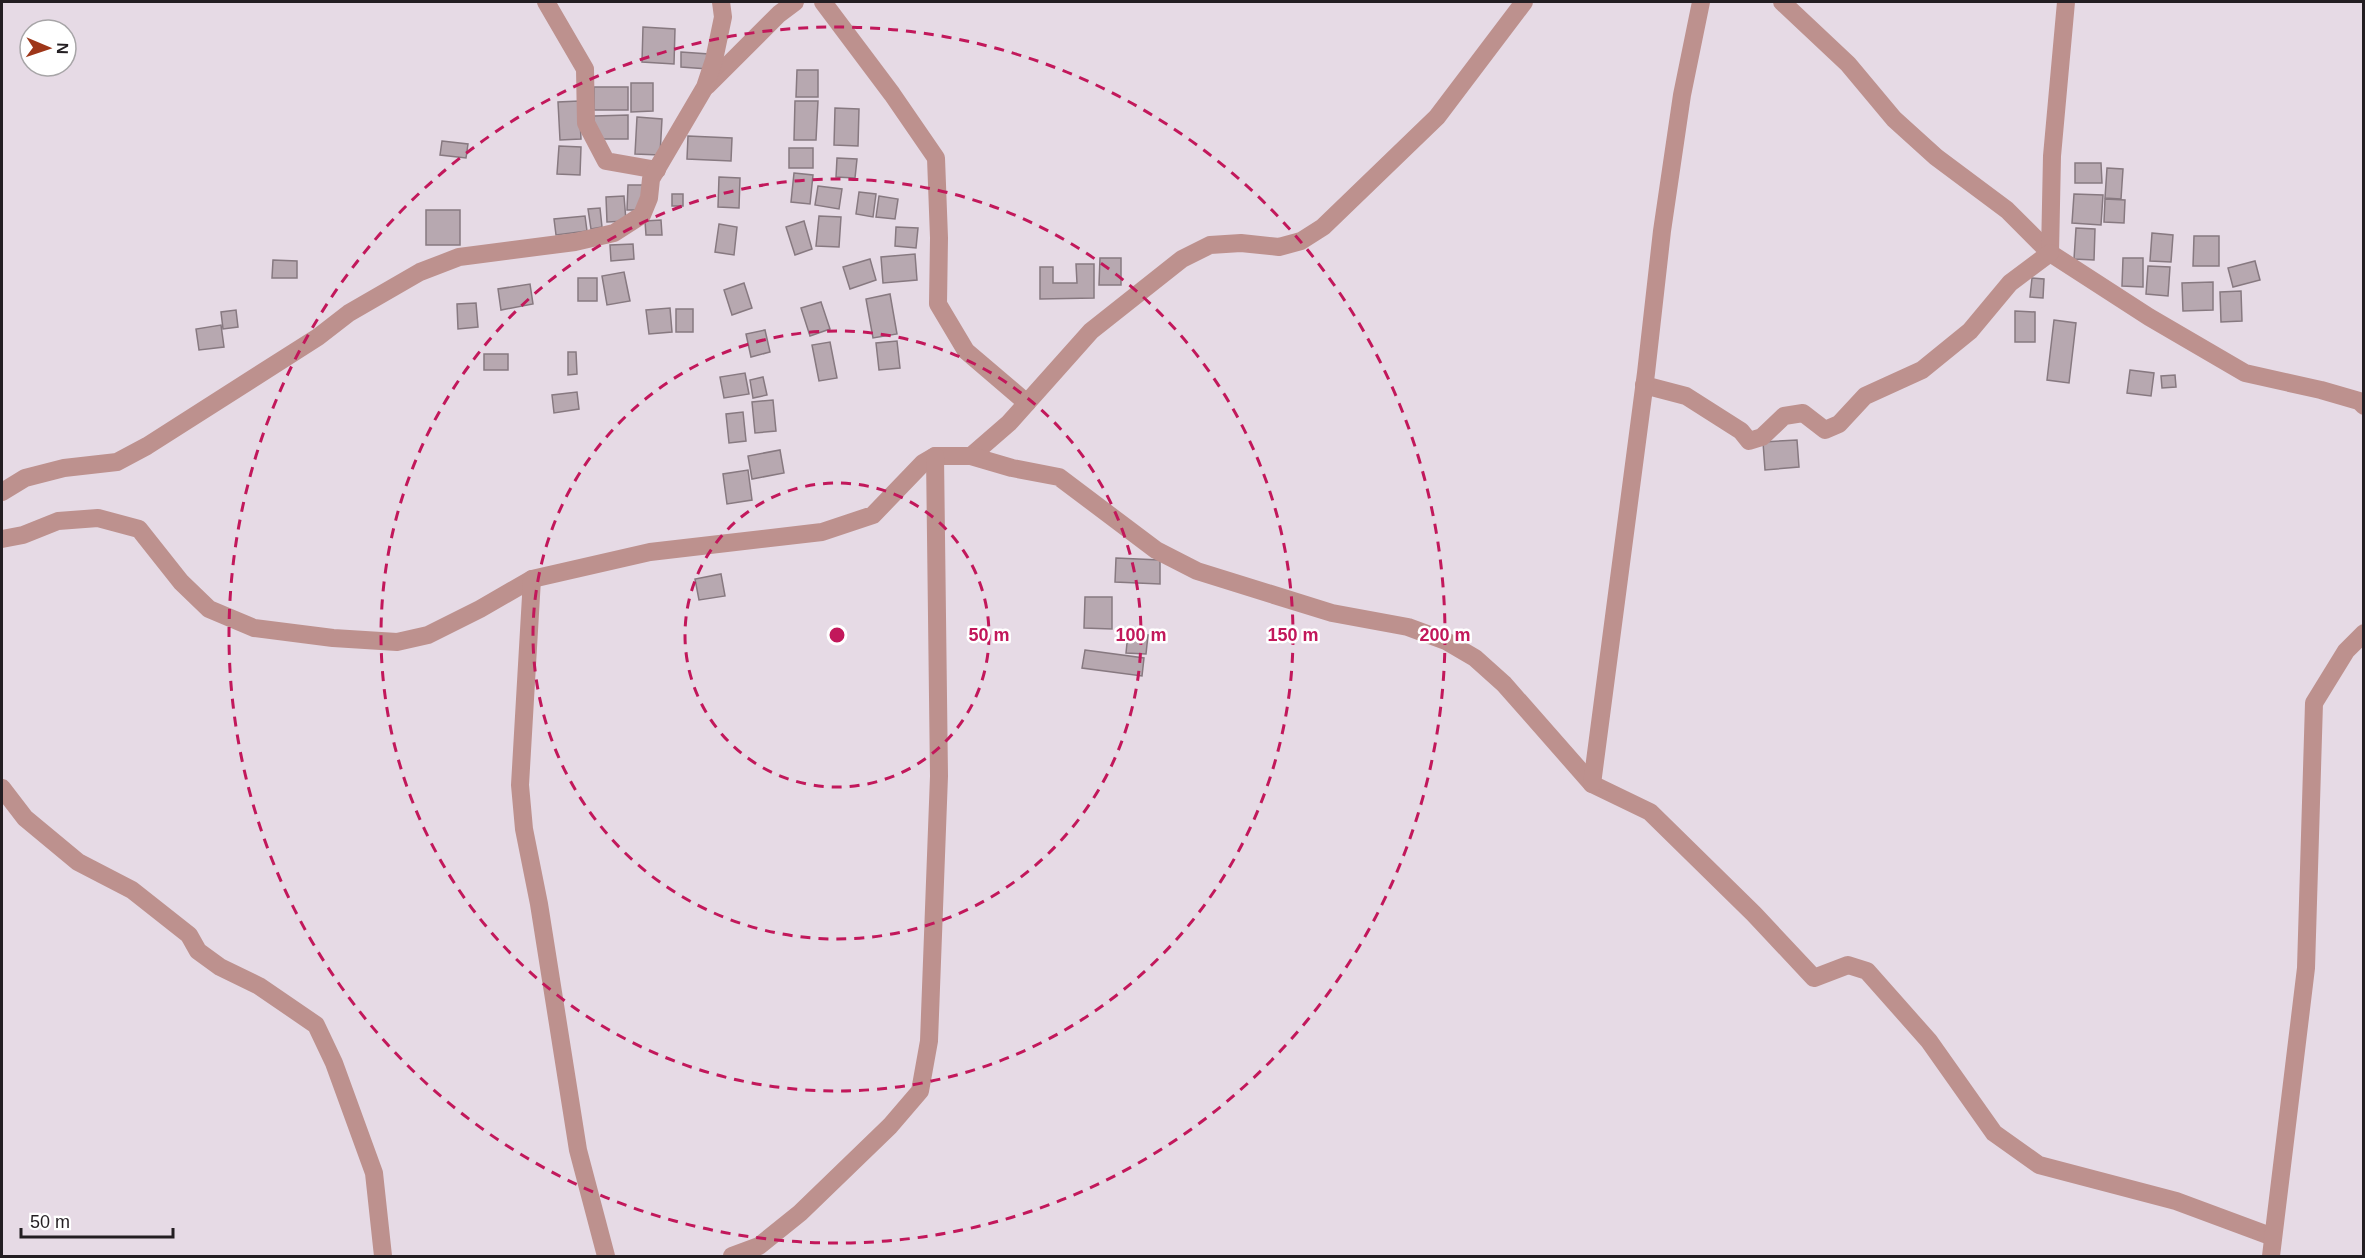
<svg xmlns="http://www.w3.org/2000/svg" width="2365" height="1258" viewBox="0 0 2365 1258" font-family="Arial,sans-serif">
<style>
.building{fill:#b7a8b0;stroke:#877980;stroke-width:1.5}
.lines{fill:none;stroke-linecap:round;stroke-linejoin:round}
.street{stroke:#bd918e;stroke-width:18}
.ring{fill:none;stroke:#c2185b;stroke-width:3;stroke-dasharray:10 8}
.centre{fill:#c2185b;stroke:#fff;stroke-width:3}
.ring-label{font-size:18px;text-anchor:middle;font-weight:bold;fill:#c2185b;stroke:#fff;stroke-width:5;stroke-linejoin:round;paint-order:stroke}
</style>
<rect width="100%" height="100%" fill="#e6dae5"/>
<g class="building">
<polygon points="643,27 675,29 674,64 642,62"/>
<polygon points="681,52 709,54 708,69 681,67"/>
<polygon points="797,70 818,70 818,97 796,97"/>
<polygon points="631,83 653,83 653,111 631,112"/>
<rect x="594" y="87" width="34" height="23"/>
<polygon points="579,101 581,139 560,140 558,102"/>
<polygon points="795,101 818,101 816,140 794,140"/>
<polygon points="835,108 859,109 858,146 834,145"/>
<polygon points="628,115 628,139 594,139 594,116"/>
<polygon points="637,117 662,119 660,155 635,154"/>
<polygon points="688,136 732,138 731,161 687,159"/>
<polygon points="442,141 468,144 466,158 440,155"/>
<polygon points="559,146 581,147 580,175 557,174"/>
<rect x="789" y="148" width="24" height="20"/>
<polygon points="837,158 857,159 855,178 836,177"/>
<polygon points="2075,163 2101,163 2102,183 2075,183"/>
<polygon points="2107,168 2123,169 2121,199 2105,198"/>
<polygon points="794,173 813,175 810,204 791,202"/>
<polygon points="719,177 740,178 739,208 718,207"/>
<polygon points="628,185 644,185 643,210 627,210"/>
<polygon points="818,186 842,189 839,209 815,205"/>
<polygon points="859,192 876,194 873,217 856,214"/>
<rect x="672" y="194" width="11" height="12"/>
<polygon points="2074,194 2103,195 2101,225 2072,223"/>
<polygon points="624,196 626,221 607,222 606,197"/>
<polygon points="879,196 898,199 895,219 876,217"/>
<polygon points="2105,199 2125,200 2124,223 2104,222"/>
<polygon points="600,208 602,227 591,229 588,209"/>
<rect x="426" y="210" width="34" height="35"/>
<polygon points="585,216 587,231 556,235 554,219"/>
<polygon points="819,216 841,217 839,247 816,246"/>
<polygon points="661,220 662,235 646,235 645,221"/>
<polygon points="804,221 812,249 795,255 786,227"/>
<polygon points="719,224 737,227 734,255 715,252"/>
<polygon points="896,227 918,228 916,248 895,246"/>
<polygon points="2076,228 2095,229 2094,260 2074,259"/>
<polygon points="2152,233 2173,235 2171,262 2150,261"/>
<polygon points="2194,236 2219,236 2219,266 2193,266"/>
<polygon points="633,244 634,259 611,261 610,245"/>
<polygon points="915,254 917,280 883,283 881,257"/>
<polygon points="1100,258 1121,258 1121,285 1099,285"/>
<polygon points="2123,258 2143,258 2143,287 2122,286"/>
<polygon points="870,259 876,280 850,289 843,267"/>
<polygon points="273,260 297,261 297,278 272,278"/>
<polygon points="2255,261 2260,280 2233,287 2228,268"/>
<polygon points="1076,264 1094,264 1094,298 1040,299 1040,267 1053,267 1053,283 1077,283"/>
<polygon points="2148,266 2170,267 2168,296 2146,294"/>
<polygon points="624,272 630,301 607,305 602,276"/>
<rect x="578" y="278" width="19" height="23"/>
<polygon points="2032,278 2044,279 2043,298 2030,297"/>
<polygon points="2213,282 2213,310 2183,311 2182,283"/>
<polygon points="744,283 752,308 732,315 724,290"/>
<polygon points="530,284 533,304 501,310 498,289"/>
<polygon points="2241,291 2242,321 2221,322 2220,292"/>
<polygon points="890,294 897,334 873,338 866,299"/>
<polygon points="821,302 830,329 810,336 801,308"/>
<polygon points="476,303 478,327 458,329 457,304"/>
<polygon points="670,308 672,332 649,334 646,310"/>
<rect x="676" y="309" width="17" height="23"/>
<polygon points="236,310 238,327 223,329 221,312"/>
<polygon points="2015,311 2035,312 2035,342 2015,342"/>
<polygon points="2054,320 2076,323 2069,383 2047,380"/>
<polygon points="221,325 224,347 199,350 196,329"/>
<polygon points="765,330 770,352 751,357 746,334"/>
<polygon points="897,341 900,368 879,370 876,343"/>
<polygon points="830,342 837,378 819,381 812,345"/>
<polygon points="568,352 576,352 577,374 568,375"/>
<rect x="484" y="354" width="24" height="16"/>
<polygon points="2130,370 2154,373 2151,396 2127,393"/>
<polygon points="745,373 749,394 724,398 720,377"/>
<polygon points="2175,375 2176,387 2162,388 2161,376"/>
<polygon points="763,377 767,395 753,398 750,380"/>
<polygon points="577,392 579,409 554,413 552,395"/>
<polygon points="773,400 776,431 755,433 752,402"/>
<polygon points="743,412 746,441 729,443 726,414"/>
<polygon points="1797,440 1799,467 1765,470 1763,442"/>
<polygon points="780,450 784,473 752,479 748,456"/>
<polygon points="748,470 752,500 727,504 723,474"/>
<polygon points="1116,558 1160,560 1160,584 1115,582"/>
<polygon points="721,574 725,596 699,600 695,579"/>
<polygon points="1085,597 1112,597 1112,629 1084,628"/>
<polygon points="1128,633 1148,635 1146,654 1126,653"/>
<polygon points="1085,650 1144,658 1142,676 1082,668"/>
</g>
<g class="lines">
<g class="street">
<polyline points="546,2 585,69 586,123 606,161 657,170"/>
<polyline points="823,2 892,94 936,158 939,238 938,304 966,351 1027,403"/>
<polyline points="1782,2 1848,64 1894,119 1936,157 2007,210 2050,253 2149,317 2245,373 2321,390 2359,401 2364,406"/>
<polyline points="707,86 779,14 795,2"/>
<polyline points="2050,253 2052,156 2066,2"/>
<polyline points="1644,385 1686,396 1741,431 1749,441 1762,437 1784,416 1803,413 1825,430 1839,424 1865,396 1922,370 1970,331 2010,283 2050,253"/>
<polyline points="971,456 1009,423 1091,331 1182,259 1210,245 1241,243 1279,247 1301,241 1323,227 1437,117 1524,2"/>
<polyline points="2,492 25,478 64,468 117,462 147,446 318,337 349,313 420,272 459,257 575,242 614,233 642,215 649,198 651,179 705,87 714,60 723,17 721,2"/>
<polyline points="2,539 23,535 58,521 98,518 139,529 181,582 209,609 254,628 333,638 397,642 428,635 480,609 532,579 650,552 822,532 873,515 923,463 935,456 971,456 1012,468 1059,477 1156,550 1197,571 1332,613 1408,627 1446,641 1475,658 1504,684 1592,784 1650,812 1754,914 1814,978 1848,965 1867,971 1929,1041 1994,1133 2039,1165 2176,1201 2273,1237"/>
<polyline points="532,579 520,785 524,829 539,904 578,1150 606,1256"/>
<polyline points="1592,784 1646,373 1662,231 1682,95 1701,2"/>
<polyline points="2,788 25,818 78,862 132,890 189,935 198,951 220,967 259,986 316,1025 334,1063 374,1173 383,1256"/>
<polyline points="732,1256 759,1246 800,1213 890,1126 920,1091 929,1041 939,776 935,456"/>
<polyline points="2271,1256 2306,968 2314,703 2346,651 2364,633"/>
</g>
</g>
<g class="ring">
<circle cx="837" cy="635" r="152"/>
<circle cx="837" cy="635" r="304"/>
<circle cx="837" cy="635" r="456"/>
<circle cx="837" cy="635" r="608"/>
</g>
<circle cx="837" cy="635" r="9" class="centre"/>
<g class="ring-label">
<text x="989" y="641">50 m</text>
<text x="1141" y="641">100 m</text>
<text x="1293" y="641">150 m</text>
<text x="1445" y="641">200 m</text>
</g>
<rect width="2365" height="1258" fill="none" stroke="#231e22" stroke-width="6"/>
<g transform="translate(48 48) rotate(92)"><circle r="28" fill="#ffffff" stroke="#a7a5a7" stroke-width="1.5"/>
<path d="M0-4.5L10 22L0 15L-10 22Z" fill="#9e3619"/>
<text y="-9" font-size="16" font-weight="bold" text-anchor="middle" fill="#231e22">N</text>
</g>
<path d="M21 1228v9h152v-9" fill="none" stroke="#231e22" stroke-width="3"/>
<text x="30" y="1228" font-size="18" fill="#231e22" stroke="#ffffff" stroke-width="4.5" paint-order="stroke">50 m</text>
</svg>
